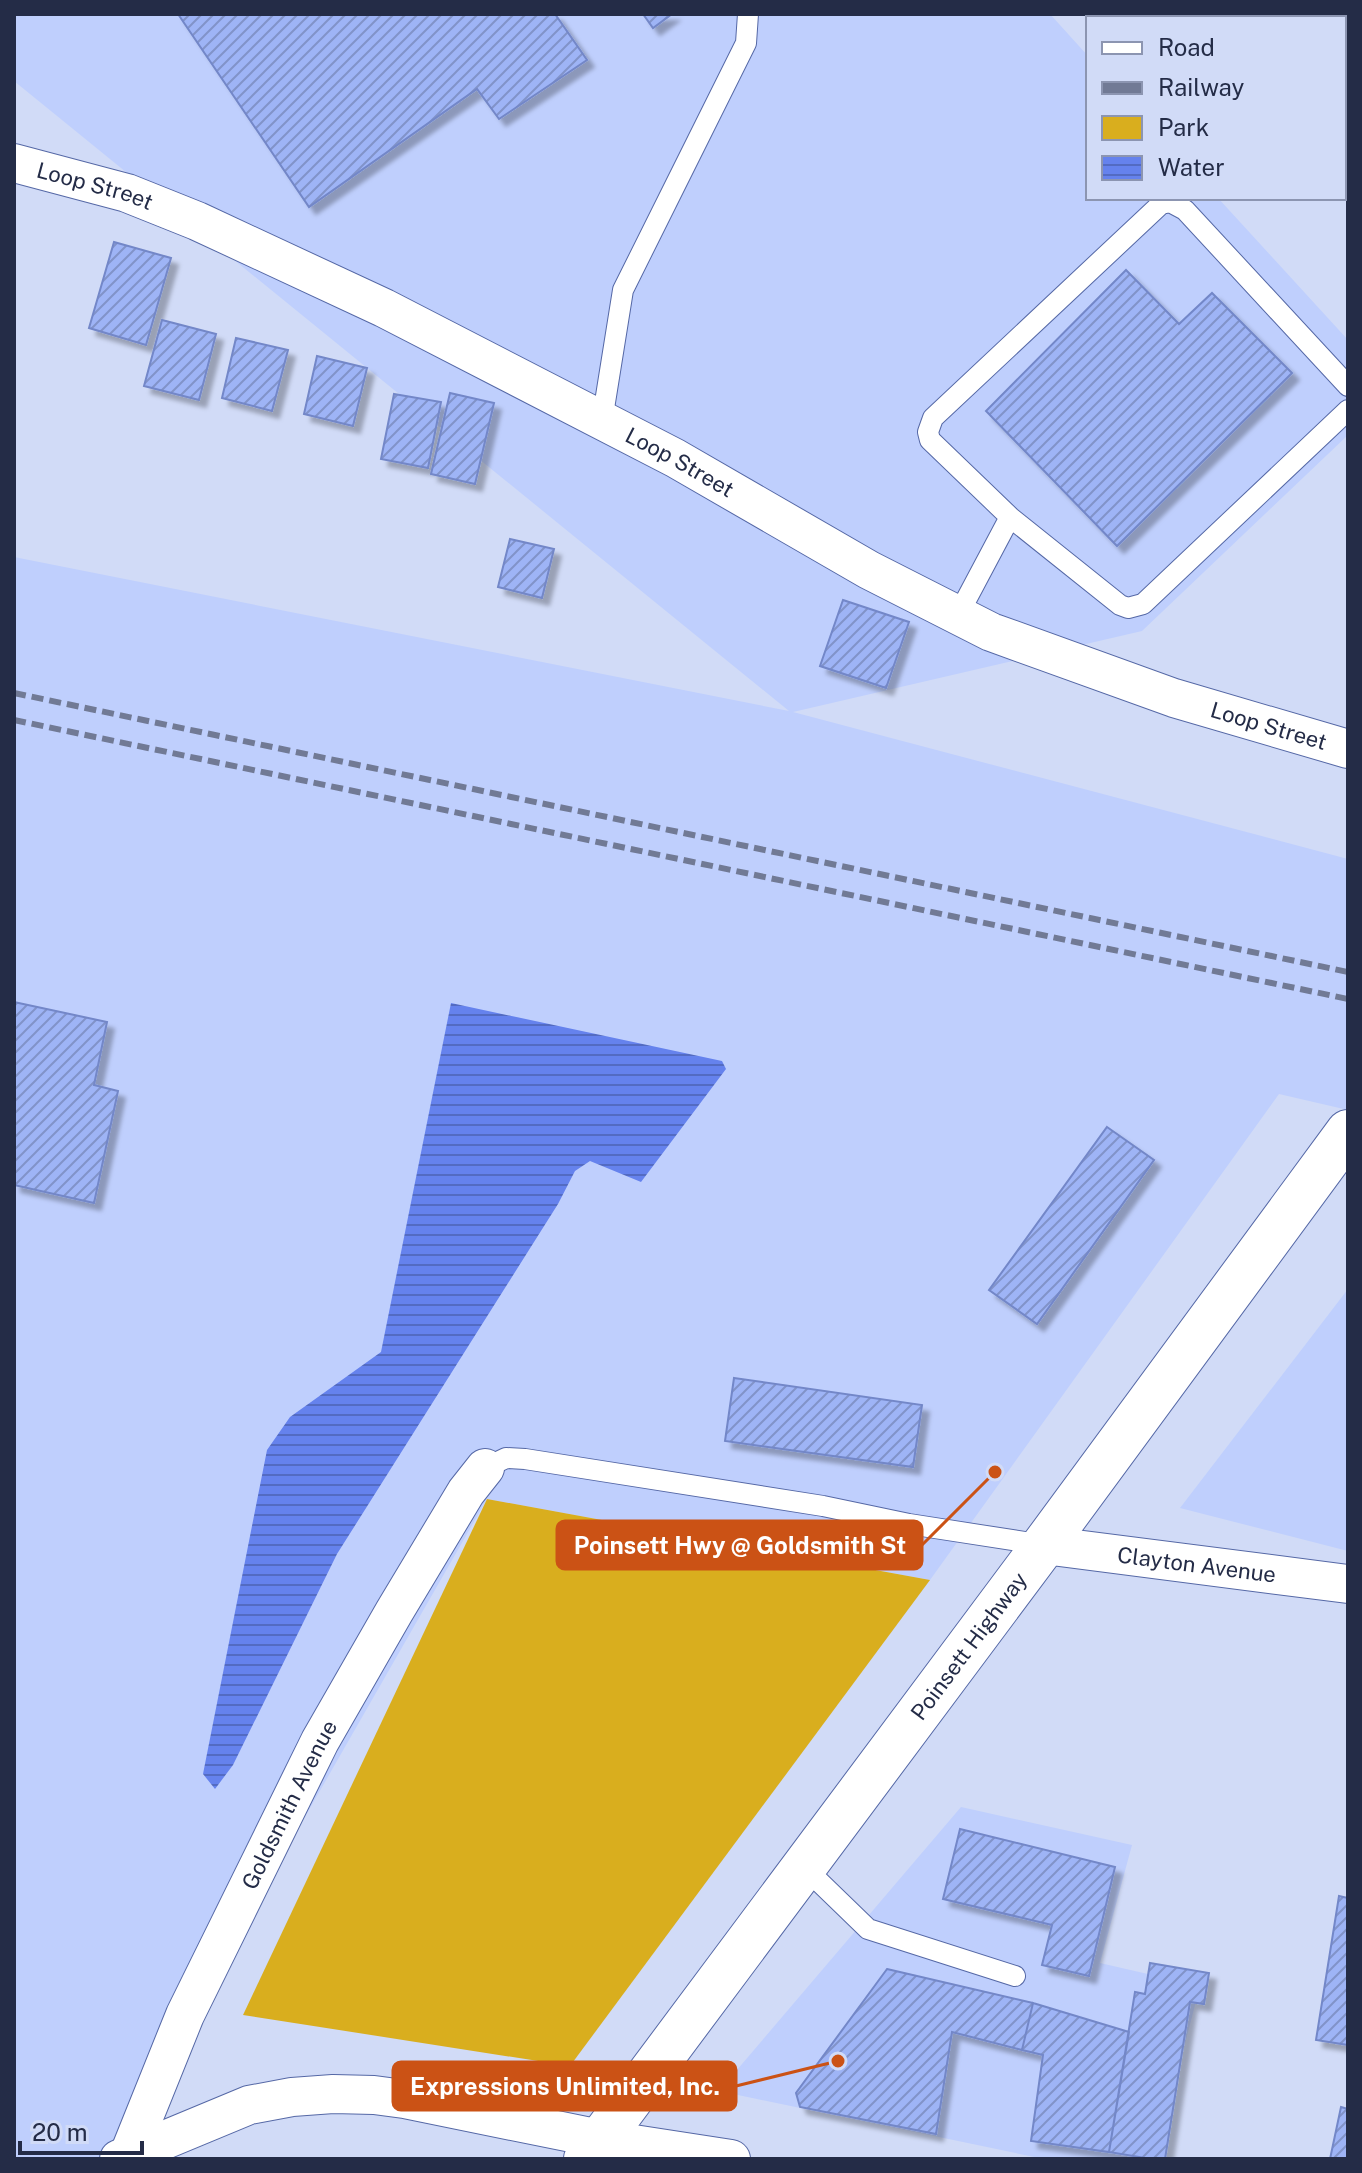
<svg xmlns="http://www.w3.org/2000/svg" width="1362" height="2173" viewBox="0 0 1362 2173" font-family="'Public Sans',sans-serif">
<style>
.built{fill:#bfcffd}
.green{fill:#d9ae1e}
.water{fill:url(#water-rules)}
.building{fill:url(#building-hatch);stroke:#7387c8;stroke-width:2;filter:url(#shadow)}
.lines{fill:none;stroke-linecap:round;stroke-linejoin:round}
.service-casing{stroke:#5568a6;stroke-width:22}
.minor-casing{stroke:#5568a6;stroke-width:40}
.trunk-casing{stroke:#5568a6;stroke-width:46}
.service{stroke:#fff;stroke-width:20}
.minor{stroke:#fff;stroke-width:38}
.trunk{stroke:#fff;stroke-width:44}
.rail{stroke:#717a95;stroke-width:6;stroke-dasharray:12 6;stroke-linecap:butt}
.labels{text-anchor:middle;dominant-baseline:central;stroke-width:7;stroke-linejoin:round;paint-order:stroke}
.street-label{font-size:22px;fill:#242c47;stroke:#d1dbf7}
.leader{fill:none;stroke:#cb5215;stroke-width:3}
.callout-dot{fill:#cb5215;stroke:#d1dbf7;stroke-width:3}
.callout{fill:#cb5215;stroke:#cb5215;stroke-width:3}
.callout-label{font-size:24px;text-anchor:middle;font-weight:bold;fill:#fff}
</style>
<defs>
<pattern id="water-rules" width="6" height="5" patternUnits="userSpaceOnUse" patternTransform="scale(2)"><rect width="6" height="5" fill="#6582ed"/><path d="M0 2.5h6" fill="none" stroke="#536bc2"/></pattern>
<pattern id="building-hatch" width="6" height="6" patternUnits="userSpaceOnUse" patternTransform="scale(2)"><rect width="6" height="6" fill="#9eb4f6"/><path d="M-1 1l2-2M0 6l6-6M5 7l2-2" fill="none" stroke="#8193c9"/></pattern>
<filter id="shadow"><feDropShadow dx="7" dy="7" stdDeviation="2" flood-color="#0004"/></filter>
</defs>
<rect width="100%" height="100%" fill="#d1dbf7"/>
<path class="built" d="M14 14H1050L1088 56V198H1218L1348 340V435L1142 631 793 712 1348 859V1110L1279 1094 930 1580 487 1499 109 2159H14V557L789 711 14 81Z
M1348 1289V1551L1180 1508Z
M961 1807 1132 1845 1100 1963 1200 1986 1155 2159H1044L719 2091Z"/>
<path class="green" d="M487 1499 930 1580 570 2066 243 2015Z"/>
<path class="water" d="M451 1003 722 1061 726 1069 641 1182 590 1161 575 1171 558 1204 337 1554 233 1765 215 1789 203 1774 267 1450 290 1417 381 1352Z"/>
<path class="building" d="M178 14H555L587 60 499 119 477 89 309 207Z
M643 14H672L653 28Z
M114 242 171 258 146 345 89 328Z
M1126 270 1179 324 1212 293 1292 373 1117 546 986 411Z
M162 320 216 334 199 400 144 386Z
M236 338 288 350 272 411 222 398Z
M317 356 367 368 353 426 304 414Z
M450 393 494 403 475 484 431 474Z
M394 394 441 402 428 468 381 459Z
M510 539 554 549 542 598 498 587Z
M843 600 909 622 886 688 820 666Z
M14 1002 107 1022 94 1085 118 1091 94 1203 14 1185Z
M1107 1127 1154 1160 1037 1324 989 1290Z
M734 1378 922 1405 913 1467 725 1441Z
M960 1829 1115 1867 1089 1976 1042 1965 1052 1925 943 1899Z
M1339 1896 1348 1898V2045L1316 2040Z
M1150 1963 1209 1973 1204 2004 1190 2002 1165 2159H1151L1109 2152 1135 1992 1145 1994Z
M887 1969 1033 2003 1022 2050 952 2032 936 2134 800 2107 796 2093Z
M1033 2003 1129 2032 1109 2152 1031 2141 1043 2055 1022 2050Z
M1341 2107 1348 2109V2159H1330Z"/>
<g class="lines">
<g class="service-casing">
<path id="service" d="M1348 386 1185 210 1170 202 1161 204 933 418 928 432 930 440 1010 517 1120 605 1128 608 1143 604 1348 410
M602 421 623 290 746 43 748 14
M958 615 1010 517
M485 1468 506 1458 525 1459 823 1506 909 1524 1044 1545
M804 1867 868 1929 1015 1976"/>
</g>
<g class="minor-casing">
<g id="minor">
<path id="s1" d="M14 163 127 193 197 221 384 308 675 458 869 570 991 632 1174 698 1348 749"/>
<path id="s2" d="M1044 1545 1348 1584"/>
<path d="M119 2159 249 2105 292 2097 333 2094 374 2095 404 2099 601 2139 731 2159"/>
<path id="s3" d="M127 2159 185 2015 320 1741 394 1612 466 1492 485 1468"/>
</g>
</g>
<g class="trunk-casing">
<g id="trunk">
<path id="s4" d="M586 2159 1044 1545 1348 1132"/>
</g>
</g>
<use href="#service" class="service"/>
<use href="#minor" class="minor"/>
<use href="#trunk" class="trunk"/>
<path class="rail" d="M14 693 1348 972
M14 720 1348 999"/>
</g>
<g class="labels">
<g class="street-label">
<text stroke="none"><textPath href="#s1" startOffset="84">Loop Street</textPath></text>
<text stroke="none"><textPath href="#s1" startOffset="732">Loop Street</textPath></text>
<text stroke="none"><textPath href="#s1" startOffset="1380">Loop Street</textPath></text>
<text stroke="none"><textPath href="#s2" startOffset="154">Clayton Avenue</textPath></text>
<text stroke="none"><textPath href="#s4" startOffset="640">Poinsett Highway</textPath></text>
<text stroke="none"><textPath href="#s3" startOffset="390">Goldsmith Avenue</textPath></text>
</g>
</g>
<path class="leader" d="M995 1472L922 1545M838 2061L736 2086"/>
<g class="callout-dot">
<circle cx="995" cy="1472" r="8"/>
<circle cx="838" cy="2061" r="8"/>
</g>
<g class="callout">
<rect x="557" y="1521" width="365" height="48" rx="8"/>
<rect x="393" y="2062" width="343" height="48" rx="8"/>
</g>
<g class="callout-label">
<text x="740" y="1554">Poinsett Hwy @ Goldsmith St</text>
<text x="565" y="2095">Expressions Unlimited, Inc.</text>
</g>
<rect width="1362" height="2173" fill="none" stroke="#242c47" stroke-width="32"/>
<rect x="1086" y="16" width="260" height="184" fill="#d1dbf7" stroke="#8c95b1" stroke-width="2"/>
<rect x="1102" y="42" width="40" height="12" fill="#ffffff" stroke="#8c95b1" stroke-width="2"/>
<text x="1158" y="56" font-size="24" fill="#242c47">Road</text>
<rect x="1102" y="82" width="40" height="12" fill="#717a95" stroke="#8c95b1" stroke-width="2"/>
<text x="1158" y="96" font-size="24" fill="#242c47">Railway</text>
<rect x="1102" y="116" width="40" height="24" fill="#d9ae1e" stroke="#8c95b1" stroke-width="2"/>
<text x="1158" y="136" font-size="24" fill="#242c47">Park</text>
<rect x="1102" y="156" width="40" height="24" fill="url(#water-rules)" stroke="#8c95b1" stroke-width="2"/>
<text x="1158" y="176" font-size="24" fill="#242c47">Water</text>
<path d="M20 2141v12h122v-12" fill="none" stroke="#242c47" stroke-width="4"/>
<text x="32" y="2141" font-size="24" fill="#242c47" stroke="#d1dbf7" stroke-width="6" paint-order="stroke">20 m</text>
</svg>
